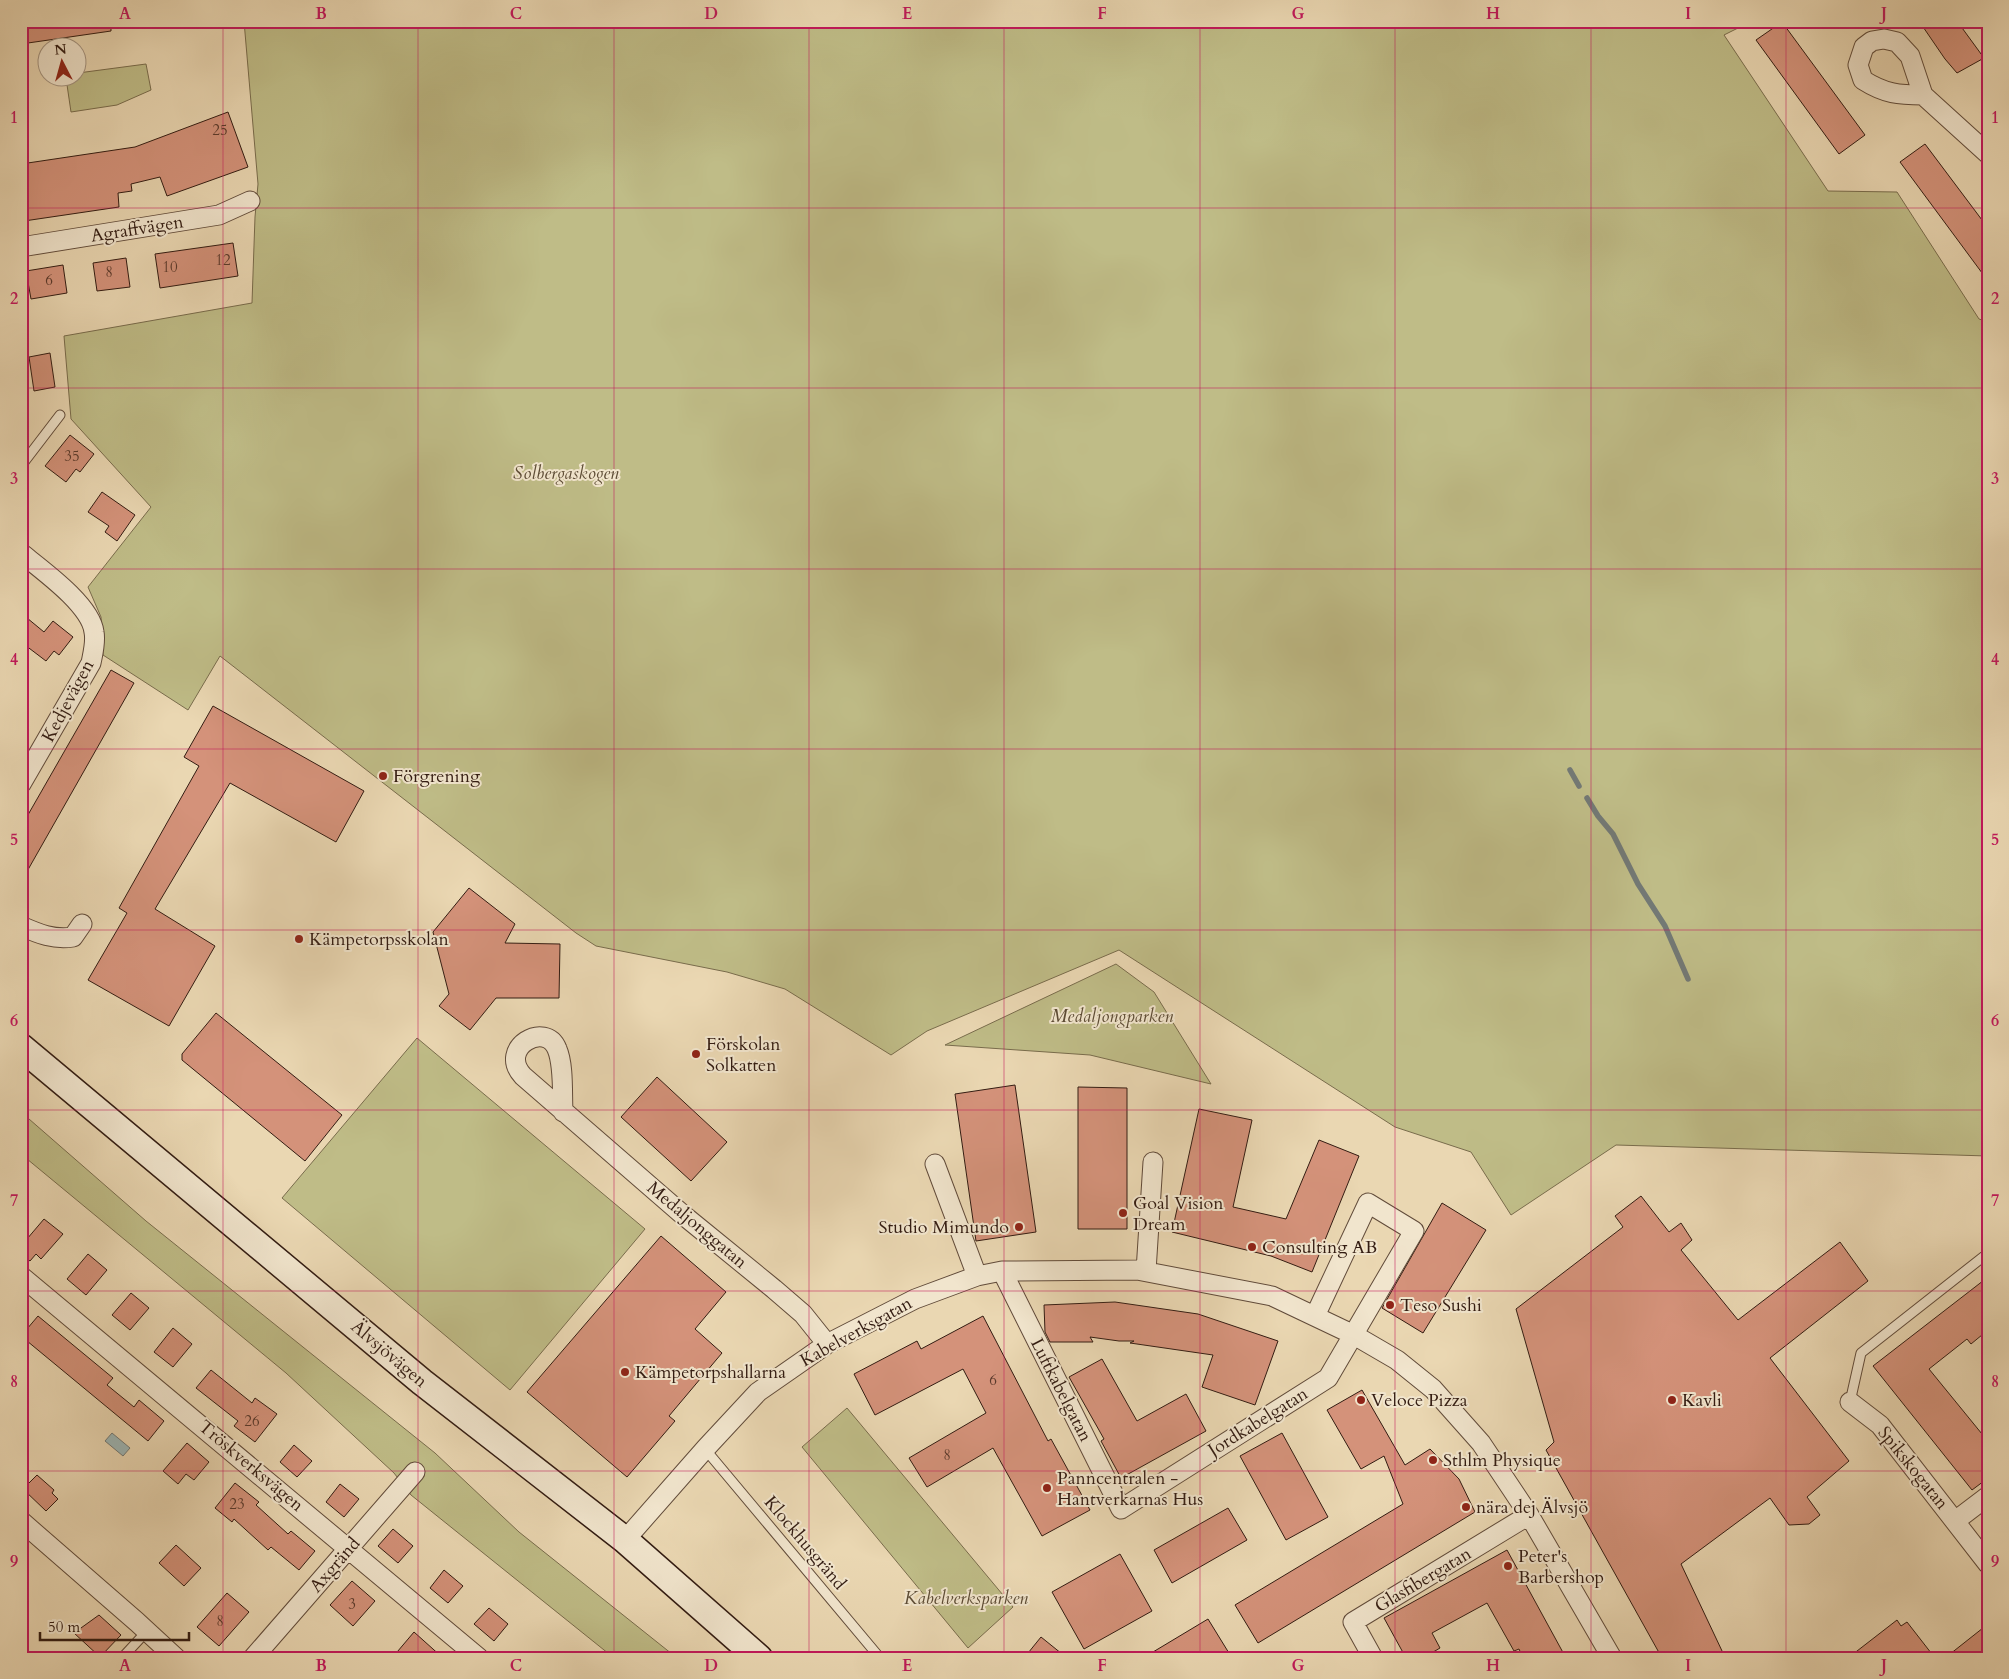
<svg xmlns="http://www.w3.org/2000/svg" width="2009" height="1679" viewBox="0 0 2009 1679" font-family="Cardo,serif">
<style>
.green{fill:#bfbc87;stroke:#796c4c}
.water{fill:#9db7b7;stroke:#737975}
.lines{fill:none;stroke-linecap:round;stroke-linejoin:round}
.stream{stroke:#737975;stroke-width:5.5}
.building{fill:#d4927a;stroke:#331c12}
.lane-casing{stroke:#614b3a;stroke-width:11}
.street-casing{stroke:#614b3a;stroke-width:21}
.secondary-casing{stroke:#331c12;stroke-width:29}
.lane{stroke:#f1e5cd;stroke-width:9}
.street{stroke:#f1e5cd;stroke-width:19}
.secondary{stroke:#f1e5cd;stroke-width:26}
.grid{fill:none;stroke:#c2185b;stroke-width:1;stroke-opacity:0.55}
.poi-dot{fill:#8f2418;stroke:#f1e5cd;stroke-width:2}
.labels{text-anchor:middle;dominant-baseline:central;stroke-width:4;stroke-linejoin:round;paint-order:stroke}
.number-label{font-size:15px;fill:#5b3a2c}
.street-label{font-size:18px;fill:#331c12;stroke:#f1e5cd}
.park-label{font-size:18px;font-style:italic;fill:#5d4c35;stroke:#f1e5cd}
.poi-label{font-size:18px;fill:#331c12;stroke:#f1e5cd;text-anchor:start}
.neatline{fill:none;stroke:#c2185b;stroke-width:2}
.grid-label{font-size:16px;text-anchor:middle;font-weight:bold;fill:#c2185b}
</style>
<rect width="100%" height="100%" fill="#ead7b2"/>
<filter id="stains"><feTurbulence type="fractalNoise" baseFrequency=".004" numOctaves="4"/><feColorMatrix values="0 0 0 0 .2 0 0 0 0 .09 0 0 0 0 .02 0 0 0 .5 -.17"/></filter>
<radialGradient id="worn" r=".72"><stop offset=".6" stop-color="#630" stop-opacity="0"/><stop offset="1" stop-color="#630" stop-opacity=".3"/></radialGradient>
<path class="green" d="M244 21H1752L1724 35 1828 191 1897 192 1979 319 1988 322V1156L1616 1145 1511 1215 1471 1152 1395 1127 1119 950 927 1031 891 1055 785 989 727 972 596 946 576 933 220 656 188 710 103 655 101 617 88 587 151 507 71 419 64 336 252 303 255 217 258 184Z
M146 64 151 90 117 105 71 112 66 78H78V73Z
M1116 964 1154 992 1211 1084 1090 1055 945 1045Z
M417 1038 645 1229 510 1390 282 1198Z
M21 1112 146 1221 435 1453 519 1532 677 1658H614L411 1495 394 1473 286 1373 21 1154Z
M847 1408 1013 1607 968 1648 802 1447Z"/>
<path class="water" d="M112 1433 130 1448 123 1456 105 1441Z"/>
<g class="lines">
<path class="stream" d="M1570 770 1579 786
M1587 798 1598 816 1613 834 1638 884 1665 926 1688 979"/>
</g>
<path class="building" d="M21 21H111V31L21 44Z
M1919 21H1957L1984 58 1957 73 1945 59Z
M1782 22 1865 135 1839 154 1756 40Z
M228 112 248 167 167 196 160 177 131 184 132 191 118 193 119 207 24 221 21 203V164L135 147Z
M1925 144 1988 228V281L1900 162Z
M233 243 238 276 160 288 155 254Z
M126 258 130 287 97 291 93 263Z
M63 265 67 293 31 299 26 271Z
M50 353 55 387 34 391 29 357Z
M70 435 94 454 80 472 76 469 66 482 45 466Z
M102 492 135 515 117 541 105 532 109 526 88 512Z
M21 613 44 632 53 621 73 637 59 655 54 651 46 661 21 642Z
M111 670 134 683 21 882V827Z
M213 706 364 791 336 842 230 783 155 909 215 946 169 1026 88 980 127 913 119 908 199 766 184 757Z
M469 888 515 924 505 943 560 944 559 998H496L470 1030 439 1006 449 994 433 932Z
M216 1013 342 1115 305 1161 182 1060V1054Z
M657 1077 727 1142 691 1181 621 1117Z
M1015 1085 1036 1232 976 1241 955 1094Z
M1078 1087 1127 1088V1229H1078Z
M1199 1109 1252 1120 1233 1207 1286 1219 1319 1140 1359 1156 1312 1272 1271 1256 1172 1232Z
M1641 1196 1669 1232 1681 1223 1692 1240 1681 1250 1738 1320 1840 1242 1868 1281 1770 1358 1849 1461 1807 1497 1820 1515 1809 1524 1789 1525 1770 1498 1681 1564 1723 1653 1715 1658H1662L1546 1450 1554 1442 1516 1309 1623 1227 1615 1216Z
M1442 1203 1486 1230 1423 1333 1382 1308Z
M44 1219 63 1234 41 1259 36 1254 30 1261 21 1254V1246Z
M661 1236 726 1292 695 1329 722 1353 669 1416 675 1421 627 1477 527 1392Z
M88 1254 107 1270 86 1295 67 1279Z
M1988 1277V1330L1971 1344 1967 1339 1929 1369 1982 1434 1988 1430V1478L1972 1490 1873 1366Z
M131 1293 149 1308 130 1330 112 1315Z
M1115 1302 1198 1314 1278 1341 1255 1405 1202 1387 1213 1355 1130 1343 1134 1341H1119L1090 1337 1093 1342H1050L1045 1332 1044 1305Z
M38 1316 113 1378 107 1385 134 1407 139 1400 164 1421 148 1441 21 1336Z
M983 1316 1048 1441 1051 1439 1090 1510 1042 1536 993 1448 927 1487 909 1458 986 1413 963 1369 875 1415 854 1374 917 1341 921 1349Z
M173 1328 192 1344 173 1367 154 1352Z
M1102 1359 1137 1421 1186 1394 1206 1431 1121 1478 1101 1441 1104 1439 1069 1377Z
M211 1370 252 1403 255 1398 277 1414 255 1442 234 1426 238 1421 196 1388Z
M1362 1390 1405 1465 1430 1449 1459 1479 1475 1512 1258 1643 1235 1605 1403 1504 1384 1456 1361 1469 1327 1410Z
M1282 1433 1328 1517 1286 1540 1240 1456Z
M187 1443 209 1462 194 1480 186 1474 178 1484 163 1471Z
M294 1445 312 1461 297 1477 280 1462Z
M37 1475 54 1490 52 1493 58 1499 46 1511 23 1489Z
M235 1483 259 1502 256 1505 288 1534 291 1531 315 1551 299 1570 271 1547 268 1550 234 1519 232 1522 215 1508Z
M340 1484 359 1499 344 1517 326 1502Z
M1228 1508 1247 1540 1172 1583 1154 1550Z
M393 1529 413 1546 398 1563 378 1546Z
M176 1545 201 1568 184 1586 159 1563Z
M1507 1550 1566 1658H1523L1519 1649 1514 1651 1487 1603 1432 1633 1440 1648 1423 1658H1406L1384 1618Z
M1120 1554 1152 1611 1084 1649 1052 1592Z
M444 1570 463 1586 448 1603 430 1588Z
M352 1581 375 1601 353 1626 330 1605Z
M227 1593 249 1612 219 1646 197 1627Z
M489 1608 508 1624 494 1641 474 1624Z
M99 1615 121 1635 100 1657 74 1633Z
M1208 1619 1232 1658H1143Z
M1897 1620 1901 1626 1907 1622 1935 1658H1848Z
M1988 1624V1658H1945Z
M414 1632 443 1658H392Z
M1041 1637 1067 1658H1024Z"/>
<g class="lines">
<g class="lane-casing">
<path id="lane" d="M21 466 60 415
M1850 1402 1861 1353 1983 1257 1988 1256
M705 1449 880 1658
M122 1658 147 1631"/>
</g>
<g class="street-casing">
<path id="street" d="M1923 95C1899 95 1885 94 1863 80L1858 65 1864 47 1872 41 1884 39 1897 42 1910 56 1923 95 1988 154
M21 247 219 215 250 201
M21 553C42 570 91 605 94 632 96 642 93 653 91 663L21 784
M21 926C39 934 54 940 73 937L82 924
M563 1112C562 1094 564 1065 557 1049 546 1020 497 1048 523 1076L682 1214 774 1289 803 1314 827 1344
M935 1164 977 1276
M1002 1271 1121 1509 1328 1378 1414 1231 1368 1203 1315 1316
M1146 1271 1153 1162
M21 1276 479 1658
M1850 1402 1880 1425 1988 1564
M21 1521 137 1622 176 1658
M1955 1521 1988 1496
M625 1540 705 1449 758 1392 827 1344 915 1299 977 1276 1002 1271 1137 1270 1272 1296 1354 1335 1397 1360 1433 1389 1481 1443 1529 1515 1612 1658
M253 1658 415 1472
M1373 1658 1353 1622 1529 1515"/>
</g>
<g class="secondary-casing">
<path id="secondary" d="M21 1047 422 1382 625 1540 759 1658"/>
</g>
<use href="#lane" class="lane"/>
<use href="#street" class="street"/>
<use href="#secondary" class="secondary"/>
</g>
<path class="grid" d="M223 21V1658M418 21V1658M614 21V1658M809 21V1658M1004 21V1658M1200 21V1658M1395 21V1658M1591 21V1658M1786 21V1658M21 208H1988M21 388H1988M21 569H1988M21 749H1988M21 930H1988M21 1110H1988M21 1291H1988M21 1471H1988"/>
<g class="poi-dot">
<circle cx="383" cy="776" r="5"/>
<circle cx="299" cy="939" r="5"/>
<circle cx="696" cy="1054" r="5"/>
<circle cx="1123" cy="1213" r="5"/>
<circle cx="1019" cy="1227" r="5"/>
<circle cx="1252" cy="1247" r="5"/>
<circle cx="1390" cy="1305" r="5"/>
<circle cx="625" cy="1372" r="5"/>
<circle cx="1361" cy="1400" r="5"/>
<circle cx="1672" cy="1400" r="5"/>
<circle cx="1433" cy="1460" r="5"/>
<circle cx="1047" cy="1488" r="5"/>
<circle cx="1466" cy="1507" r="5"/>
<circle cx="1508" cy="1566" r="5"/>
</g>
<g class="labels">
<g class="number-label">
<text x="220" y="130">25</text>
<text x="223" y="260">12</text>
<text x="170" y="267">10</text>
<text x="109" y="272">8</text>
<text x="49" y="280">6</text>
<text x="72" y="456">35</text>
<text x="993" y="1380">6</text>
<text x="252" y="1421">26</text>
<text x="947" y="1455">8</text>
<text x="237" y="1504">23</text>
<text x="352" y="1604">3</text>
<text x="220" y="1621">8</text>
</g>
<g class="street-label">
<text transform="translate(137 229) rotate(-9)">Agraffvägen</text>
<text transform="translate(68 701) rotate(-62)">Kedjevägen</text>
<text transform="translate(697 1225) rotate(40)">Medaljonggatan</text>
<text transform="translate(856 1332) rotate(-29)">Kabelverksgatan</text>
<text transform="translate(389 1354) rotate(40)">Älvsjövägen</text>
<text transform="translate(1061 1390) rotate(63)">Luftkabelgatan</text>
<text transform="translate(1258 1422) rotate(-32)">Jordkabelgatan</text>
<text transform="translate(251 1466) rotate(40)">Tröskverksvägen</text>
<text transform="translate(1913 1468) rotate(51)">Spikskogatan</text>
<text transform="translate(805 1543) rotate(50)">Klockhusgränd</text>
<text transform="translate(335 1565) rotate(-49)">Axgränd</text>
<text transform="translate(1423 1580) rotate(-31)">Glasfibergatan</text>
</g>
<g class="park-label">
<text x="566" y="473">Solbergaskogen</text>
<text x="1112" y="1016">Medaljongparken</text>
<text x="966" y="1598">Kabelverksparken</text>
</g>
<g class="poi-label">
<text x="393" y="776">Förgrening</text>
<text x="309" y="939">Kämpetorpsskolan</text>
<text x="706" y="1044">Förskolan<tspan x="706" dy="21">Solkatten</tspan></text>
<text x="1133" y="1203">Goal Vision<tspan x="1133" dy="21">Dream</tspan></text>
<text x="1009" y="1227" text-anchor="end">Studio Mimundo</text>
<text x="1262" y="1247">Consulting AB</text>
<text x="1400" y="1305">Teso Sushi</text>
<text x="635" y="1372">Kämpetorpshallarna</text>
<text x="1371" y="1400">Veloce Pizza</text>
<text x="1682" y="1400">Kavli</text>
<text x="1443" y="1460">Sthlm Physique</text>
<text x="1057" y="1478">Panncentralen -<tspan x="1057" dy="21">Hantverkarnas Hus</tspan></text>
<text x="1476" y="1507">nära dej Älvsjö</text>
<text x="1518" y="1556">Peter's<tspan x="1518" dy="21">Barbershop</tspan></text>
</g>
</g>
<rect width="2009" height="1679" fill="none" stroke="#ead7b2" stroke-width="55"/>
<g transform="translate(62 62) rotate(354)"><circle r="24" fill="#f1e5cd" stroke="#a59582"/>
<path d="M0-4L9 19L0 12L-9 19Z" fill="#8f2418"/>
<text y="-8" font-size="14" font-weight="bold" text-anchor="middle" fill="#331c12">N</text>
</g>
<path d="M40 1632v8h149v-8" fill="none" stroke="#331c12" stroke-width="2.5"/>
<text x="48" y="1632" font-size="15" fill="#331c12" stroke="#f1e5cd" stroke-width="4" paint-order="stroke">50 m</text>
<rect x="28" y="28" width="1954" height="1624" class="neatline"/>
<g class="grid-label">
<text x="125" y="19">A</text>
<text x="321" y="19">B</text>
<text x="516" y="19">C</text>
<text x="711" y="19">D</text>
<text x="907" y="19">E</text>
<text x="1102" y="19">F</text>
<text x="1298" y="19">G</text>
<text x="1493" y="19">H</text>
<text x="1688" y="19">I</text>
<text x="1884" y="19">J</text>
<text x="14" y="123">1</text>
<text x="1995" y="123">1</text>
<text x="14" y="304">2</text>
<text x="1995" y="304">2</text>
<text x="14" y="484">3</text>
<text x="1995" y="484">3</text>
<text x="14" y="665">4</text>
<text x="1995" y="665">4</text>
<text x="14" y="845">5</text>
<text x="1995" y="845">5</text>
<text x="14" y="1026">6</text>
<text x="1995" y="1026">6</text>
<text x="14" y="1206">7</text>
<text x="1995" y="1206">7</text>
<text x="14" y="1387">8</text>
<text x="1995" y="1387">8</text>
<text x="14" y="1567">9</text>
<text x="1995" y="1567">9</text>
<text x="125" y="1671">A</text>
<text x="321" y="1671">B</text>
<text x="516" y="1671">C</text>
<text x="711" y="1671">D</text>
<text x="907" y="1671">E</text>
<text x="1102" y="1671">F</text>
<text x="1298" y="1671">G</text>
<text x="1493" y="1671">H</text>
<text x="1688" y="1671">I</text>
<text x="1884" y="1671">J</text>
</g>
<rect width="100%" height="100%" filter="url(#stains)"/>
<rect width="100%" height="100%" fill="url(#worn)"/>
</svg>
